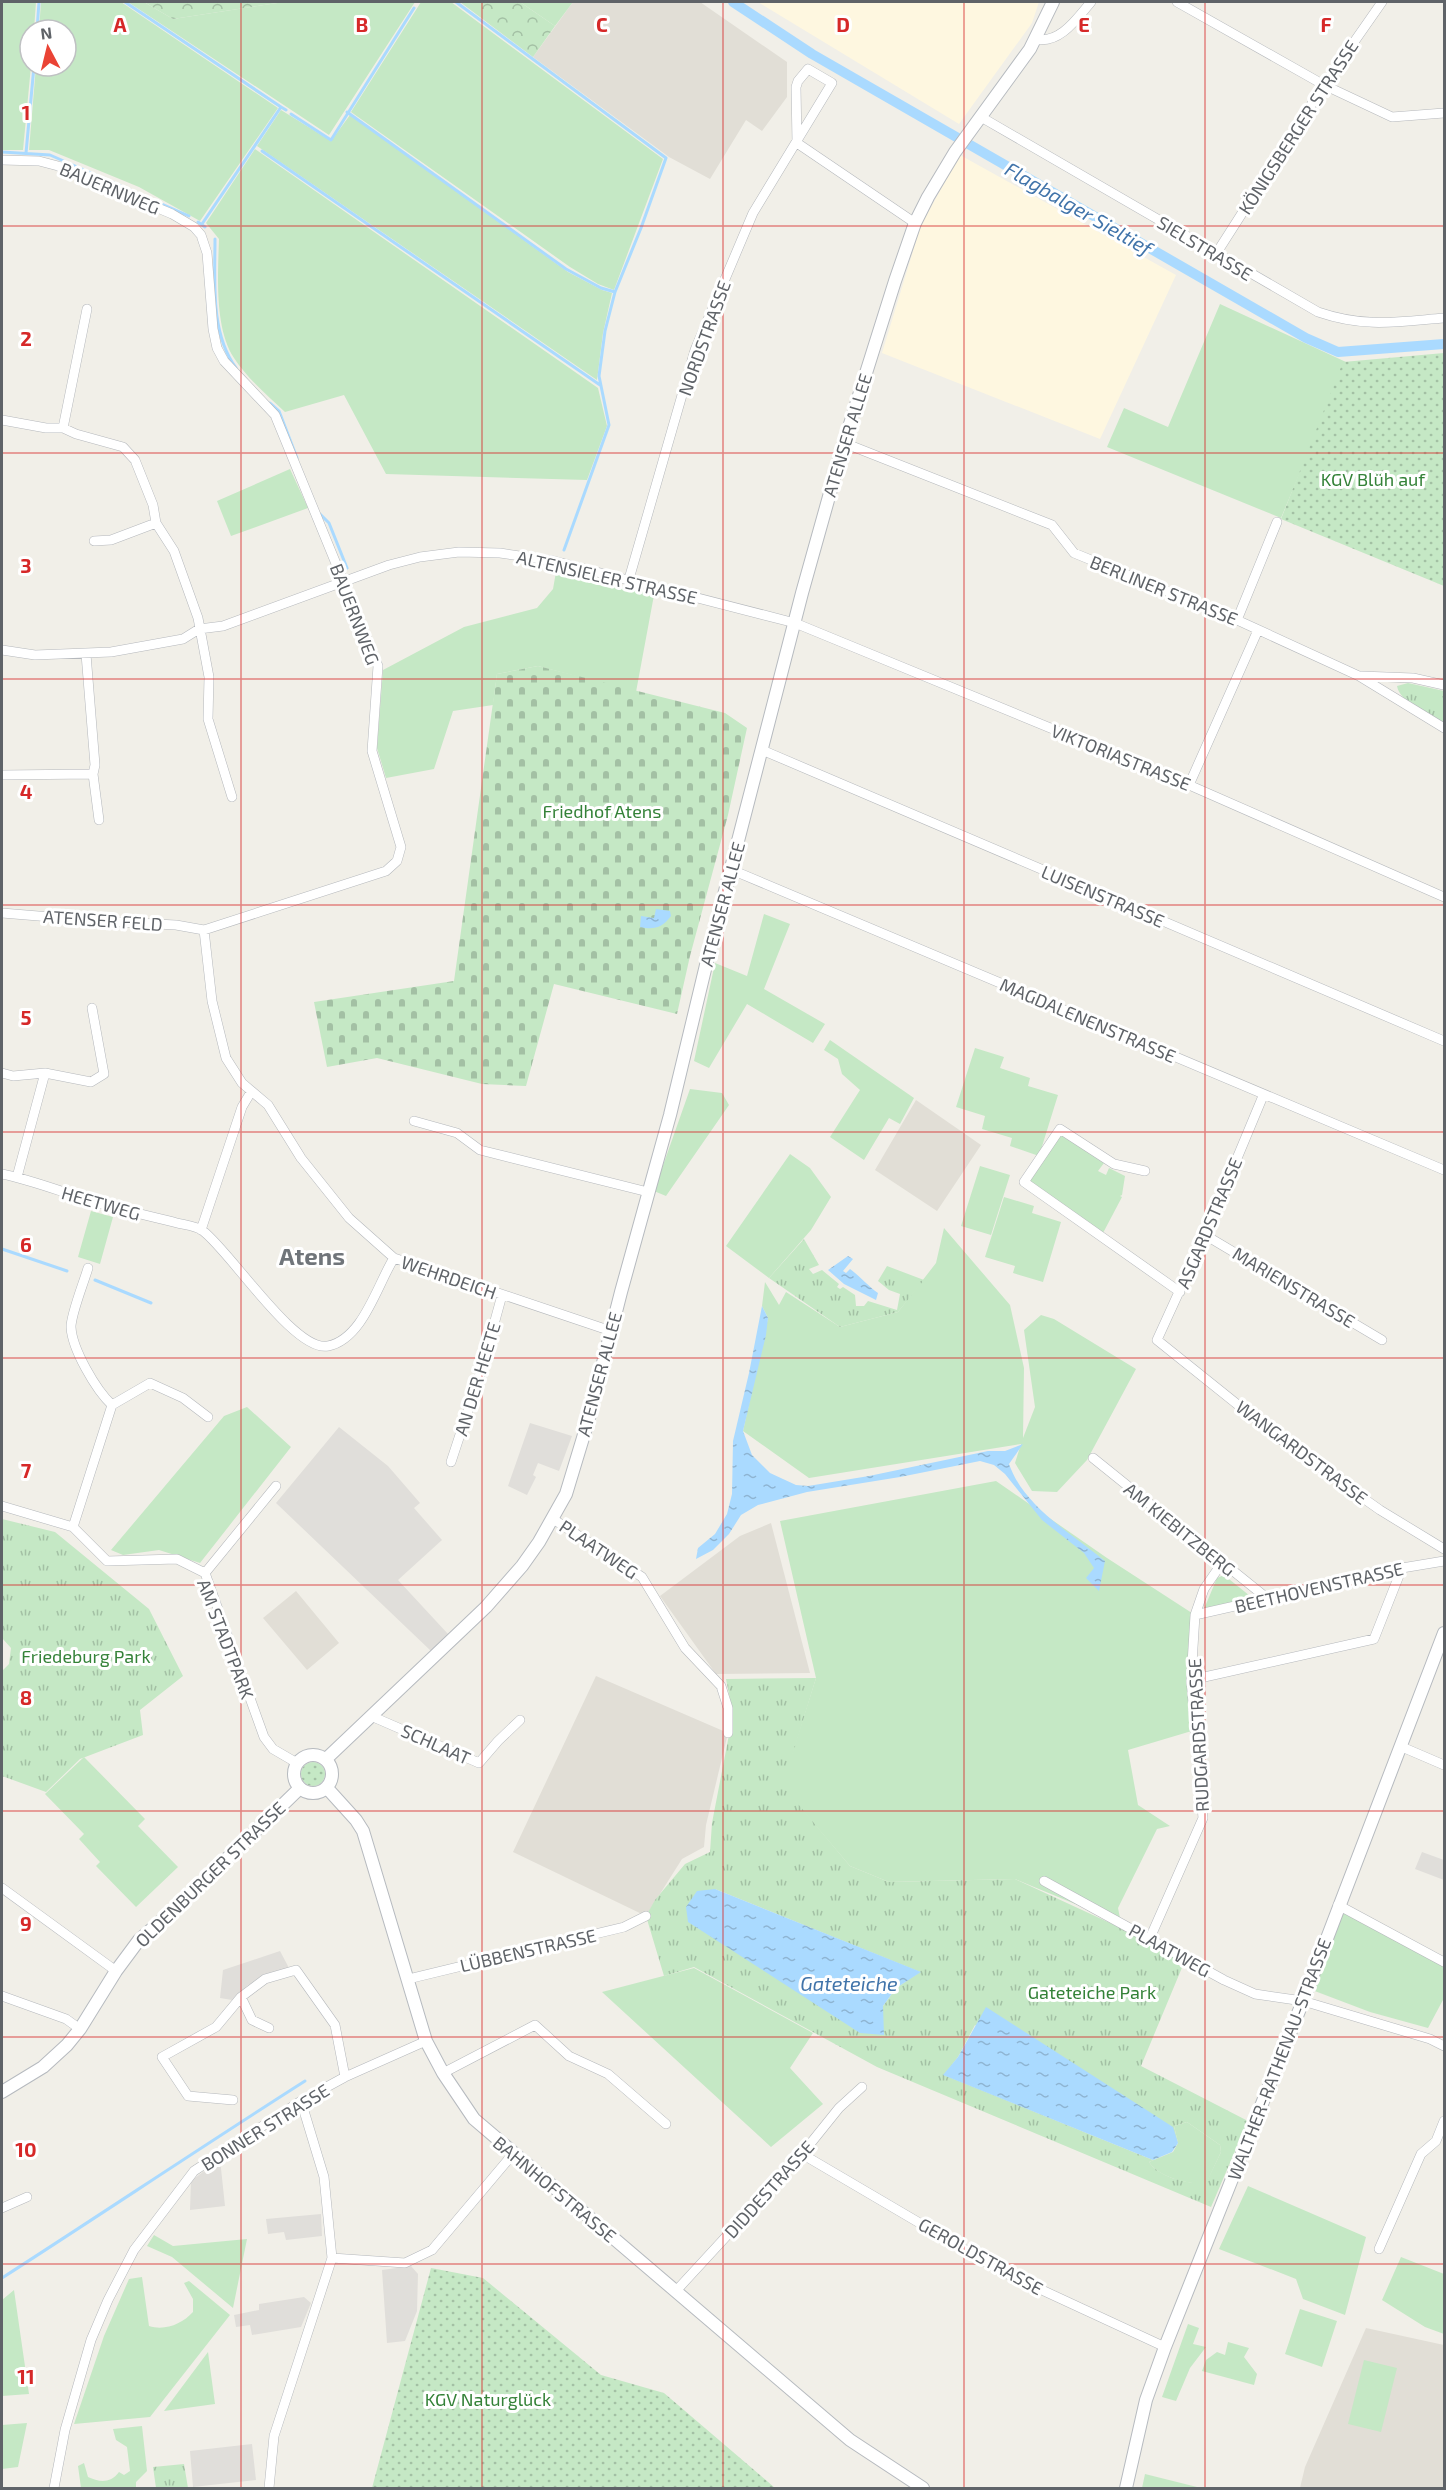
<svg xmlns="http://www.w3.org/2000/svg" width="1446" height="2490" viewBox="0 0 1446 2490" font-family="'Exo 2',sans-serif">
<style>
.commercial{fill:#fef7e0}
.industrial{fill:#e0deda}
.education{fill:#e1ded6}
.grass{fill:#c5e8c5}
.forest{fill:url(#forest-crowns)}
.cemetery{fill:url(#cemetery-stones)}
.park{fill:url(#park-tufts);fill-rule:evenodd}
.garden{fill:url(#garden-dots)}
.water{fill:url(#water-ripples)}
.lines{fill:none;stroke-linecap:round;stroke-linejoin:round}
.stream{stroke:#aadaff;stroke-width:3}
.canal{stroke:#aadaff;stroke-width:10}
.street-casing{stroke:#b5b8bc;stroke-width:10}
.secondary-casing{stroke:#b6babf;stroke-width:14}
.street{stroke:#fff;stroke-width:9}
.secondary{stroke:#fff;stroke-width:12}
.grid{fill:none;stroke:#d62828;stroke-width:1.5;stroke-opacity:0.55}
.labels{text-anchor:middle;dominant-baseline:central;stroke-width:6;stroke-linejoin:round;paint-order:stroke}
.street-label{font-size:18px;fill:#5f6368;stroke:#fff}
.park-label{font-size:18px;fill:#348238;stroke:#fff}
.water-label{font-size:20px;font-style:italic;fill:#4174aa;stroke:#fff}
.district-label{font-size:24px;font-weight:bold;fill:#70757a;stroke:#fff}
.grid-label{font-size:20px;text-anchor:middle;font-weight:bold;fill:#d62828;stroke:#fff;stroke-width:6;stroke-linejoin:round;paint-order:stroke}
</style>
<defs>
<pattern id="forest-crowns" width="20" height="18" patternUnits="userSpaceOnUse" patternTransform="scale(1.5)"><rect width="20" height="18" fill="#c5e8c5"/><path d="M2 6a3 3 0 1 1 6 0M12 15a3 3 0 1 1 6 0" fill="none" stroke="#a3c0a4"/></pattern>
<pattern id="cemetery-stones" width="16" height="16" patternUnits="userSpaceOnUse" patternTransform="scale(1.5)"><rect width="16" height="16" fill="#c5e8c5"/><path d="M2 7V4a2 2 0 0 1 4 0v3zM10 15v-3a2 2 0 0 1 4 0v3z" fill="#a3c0a4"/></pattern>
<pattern id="park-tufts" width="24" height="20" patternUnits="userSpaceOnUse" patternTransform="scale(1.5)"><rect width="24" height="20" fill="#c5e8c5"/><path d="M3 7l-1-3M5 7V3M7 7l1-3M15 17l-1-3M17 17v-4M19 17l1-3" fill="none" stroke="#a3c0a4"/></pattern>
<pattern id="garden-dots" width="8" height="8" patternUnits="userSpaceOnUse" patternTransform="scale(1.5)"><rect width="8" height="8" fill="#c5e8c5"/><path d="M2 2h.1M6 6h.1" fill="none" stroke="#a3c0a4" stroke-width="1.8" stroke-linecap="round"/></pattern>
<pattern id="water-ripples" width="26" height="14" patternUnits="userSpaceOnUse" patternTransform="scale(1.5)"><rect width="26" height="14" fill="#aadaff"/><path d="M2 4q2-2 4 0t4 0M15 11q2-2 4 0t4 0" fill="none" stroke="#8eb4d2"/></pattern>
</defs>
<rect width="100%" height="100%" fill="#f1efe8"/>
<path class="commercial" d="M758 2H1039L1032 23 959 124Z
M960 155 1176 275 1100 439 882 353 921 225Z"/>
<path class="industrial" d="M530 1423 572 1436 559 1471 538 1463 533 1475 536 1477 527 1495 508 1486Z
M339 1427 388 1466 420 1503 414 1508 442 1540 398 1580 448 1634 431 1651 276 1503Z
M1422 1852 1444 1860V1880L1415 1869Z
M280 1951 289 1968 248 1985 232 2000 220 1998 223 1970Z
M220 2159 225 2206 190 2210 191 2181Z
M321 2214 322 2236 286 2240 284 2232 268 2234 266 2219Z
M411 2266 418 2274 417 2311 405 2341 387 2343 382 2270Z
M304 2297 311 2303 301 2327 252 2335 250 2325 236 2327 234 2315 259 2310V2304Z
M252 2444 256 2480 193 2487 190 2451Z"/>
<path class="education" d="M573 2H700L787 62V97L762 131 746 120 710 179 669 157 533 57Z
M916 1100 981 1145 937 1211 875 1170Z
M771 1523 810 1673 716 1674 660 1596 740 1536Z
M296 1591 339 1643 307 1670 263 1618Z
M596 1676 728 1733 706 1825 704 1847 682 1859 646 1916 513 1852Z
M1366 2328 1444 2345V2488H1300L1305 2467Z"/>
<path class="grass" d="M2 2H36L34 30H30L31 66 23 150H2Z
M41 2H121L278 108 200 221 139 187 49 150H29L36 66H66V30H39Z
M128 2H144L173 19 284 2H415L329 135Z
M421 2H451L663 159 614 290 598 284 570 267 351 112Z
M520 2H573L555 26Z
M281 110 331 141 350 115 568 272 602 290 612 293 603 333 597 380 257 146Z
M255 149 598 388 607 426 587 480 386 474 344 395 285 412C267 395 247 378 234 358 214 328 218 273 219 239L206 223Z
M1220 304 1346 362 1281 518 1107 447 1124 408 1168 427Z
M290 469 308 508 231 536 217 501Z
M556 572 654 595 636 692 538 666 497 674 493 705 453 711 434 769 386 778 377 748 383 670 464 627 537 608 553 589Z
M764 914 790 924 764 989 825 1024 813 1043 747 1004 709 1068 694 1061 715 963 747 976Z
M830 1040 914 1098 900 1124 889 1118 864 1160 830 1137 860 1090 842 1074 838 1059 824 1050Z
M975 1048 1004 1057 1000 1068 1030 1078 1028 1086 1058 1095 1039 1156 1010 1146 1012 1138 982 1129 985 1116 956 1107Z
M690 1089 722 1093 729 1105 666 1196 654 1191Z
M1060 1133 1104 1163 1098 1171 1106 1175 1109 1168 1125 1176 1122 1195 1120 1196 1122 1197 1103 1233 1027 1181Z
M790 1154 810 1168 831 1197 811 1230 769 1278 726 1246Z
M980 1166 1010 1175 991 1235 961 1226Z
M1004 1197 1034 1206 1032 1213 1061 1222 1043 1282 1013 1273 1015 1266 985 1257Z
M91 1211 113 1217 100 1264 78 1257Z
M944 1228 1010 1305 1024 1368 1023 1438 1035 1407 1024 1330 1041 1315 1054 1319 1136 1369 1087 1460 1057 1492 1032 1491 1015 1463 1021 1444 809 1478 743 1431 768 1318 762 1306 765 1282 779 1305 786 1292 840 1327 898 1312 936 1263Z
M247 1407 291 1447 200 1563 159 1550 123 1555 111 1550 224 1416Z
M996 1481 1107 1558 1195 1615V1730L1128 1750 1138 1805 1170 1826 1157 1829 1118 1908 1121 1923 1015 1879 889 1882 850 1866 782 1786 816 1678 780 1521Z
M1224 1575 1250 1596 1248 1600 1204 1609 1217 1578Z
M84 1757 145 1819 138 1826 178 1867 136 1907 96 1866 100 1862 79 1839 84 1834 45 1794Z
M1341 1908 1444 1963V1998L1428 2028 1370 2012 1312 1990Z
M694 1968 813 2033 790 2068 823 2104 771 2147 602 1992Z
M1187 2122 1220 2145 1221 2152 1206 2184C1187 2184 1160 2178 1149 2162L1173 2152 1178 2143 1174 2126Z
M1248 2186 1366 2237 1345 2315 1303 2299 1296 2279 1219 2249Z
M154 2235 173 2246 247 2239 233 2308 172 2257 147 2246Z
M1401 2257 1444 2274V2334L1425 2327 1382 2300Z
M142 2277 149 2326C165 2331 182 2324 193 2312V2299L184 2283 189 2281 230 2315 150 2417 74 2424 104 2336 129 2279Z
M14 2290 29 2394 2 2396V2300Z
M1300 2309 1337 2321 1322 2367 1285 2354Z
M1188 2324 1199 2328 1193 2344 1206 2347 1190 2368 1176 2401 1162 2397Z
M1228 2342 1249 2348 1244 2357 1257 2374 1254 2385 1202 2371 1206 2360 1217 2352 1225 2355Z
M208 2352 215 2404 164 2411Z
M1364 2360 1397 2368 1381 2432 1348 2424Z
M27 2423 18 2467 2 2469V2425Z
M142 2426 147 2471 136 2482V2488H81L78 2466 84 2463 88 2477C99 2482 110 2484 119 2472L124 2475 130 2471 127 2447 116 2440 113 2429Z
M1145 2474 1201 2488H1142Z"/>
<path class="forest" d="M144 2H284L173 19Z
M460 2H520L555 26 533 57Z"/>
<path class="cemetery" d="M538 666 725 713 747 728 728 815 690 956 677 1014 554 984 526 1086 482 1084 377 1058 327 1067 314 1002 454 981 497 674Z"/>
<path class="park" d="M1408 683 1444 691V723C1430 715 1400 703 1397 686Z
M804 1239 819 1265 809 1269 813 1274 822 1270 839 1284 837 1287 840 1289 843 1287 855 1295 856 1306H864L868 1301 897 1310 900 1294 889 1290 878 1281 887 1266 924 1280 898 1312 840 1327 769 1278Z
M2 1519 55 1532 149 1609 183 1676 140 1710 143 1735 80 1759 46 1792 2 1776V1671L9 1664 11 1648 2 1638Z
M816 1678 783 1786 850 1866 889 1882 1015 1879 1186 1958 1141 2066 1248 2121 1211 2207 877 2067 694 1967 664 1976 646 1916 655 1900 685 1864 710 1852 712 1823 733 1714 726 1679ZM715 1889 920 1972 896 1988 883 2006ZM975 2025 1178 2143 1173 2152 1153 2160 944 2075 958 2057ZM1187 2122 1220 2145 1221 2152 1206 2183C1188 2184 1160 2178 1149 2162L1173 2152 1178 2143 1174 2126Z
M184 2464 188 2488H156L153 2467Z"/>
<path class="garden" d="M1444 353V586L1281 519 1343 362Z
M301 1774a12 12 0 1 1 24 0a12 12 0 1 1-24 0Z
M431 2268 483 2278 601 2375 664 2393 775 2488H372Z"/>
<path class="water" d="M656 909 670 911 671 916C662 928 654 930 640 927L641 916 654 918Z
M848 1256 853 1259 843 1271 846 1273 850 1269C861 1277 868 1286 878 1293L876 1300 844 1284 828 1270Z
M762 1306 768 1318 766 1335 743 1431 752 1455 770 1473 796 1485 808 1486 869 1476 988 1451H1005L1023 1444 1009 1464C1024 1507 1071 1533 1105 1561L1099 1591 1086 1578 1094 1568 1084 1553 1042 1520 1005 1474 994 1465 980 1461 900 1477 807 1492 758 1505 741 1515 729 1534 713 1550 696 1559 698 1548 715 1534 727 1514 732 1494 733 1441 749 1373Z
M715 1889 921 1972 896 1988 883 2006 884 2035 860 2033 688 1922 686 1907 697 1891Z
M986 2007 1173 2127 1178 2143 1172 2152 1153 2160 943 2075 958 2057Z"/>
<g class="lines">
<path class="stream" d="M125 2 281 107 202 224
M456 2 666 158 641 228 615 292 605 331 599 376 609 425 564 550
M37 30 39 2
M281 107 286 110
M347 112 566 269 601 288 615 292
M291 114 331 140 414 8
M262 151 600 385
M2 152 50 155 189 216
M26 153 34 66
M198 222 205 227
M215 239C215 281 210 333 236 368
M270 403 279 411 297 458
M320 514 329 523 347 568
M2 1249 67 1271
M95 1280 151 1303
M2 2278C103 2213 203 2146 305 2081"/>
<path class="canal" d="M733 2 812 54 1306 338 1338 352 1444 344"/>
<g class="street-casing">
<path id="street" d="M1177 2 1324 85 1392 117 1444 113
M1035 39C1060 45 1078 17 1091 2
M981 117 1318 312C1365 328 1396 322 1444 318
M797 143 915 223
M2 160 39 161 58 166 172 214 194 227 201 235 207 253 213 329 217 348 224 361 275 415 378 666 372 751 401 847 397 861 386 871 204 930 176 925 99 921 2 913
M1216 254 1324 85 1382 2
M2 420 46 428H63L76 434 123 447 135 460 153 505 156 523 174 551 198 618 209 677 208 719 232 797
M63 428 87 309
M844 443 1052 525 1074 553 1237 620 1359 676 1444 728
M94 541 111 540 156 523
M629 579 695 350 753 213 832 83 808 69 798 81 796 87 797 143
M1237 620 1277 522
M2 650 35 655 111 652 183 639 199 629 223 626 389 565 420 557 459 552 500 553 554 561 795 623 1189 785 1444 897
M1361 676 1413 678 1444 685
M762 750 1444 1041
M93 774 99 820
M2 775 93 774 95 765 86 654
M1189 785 1258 630
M732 870 1444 1170
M204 930 212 1001 226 1058 242 1083 268 1105 301 1158 349 1218 394 1258 611 1331
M2 1073 13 1076 45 1073 91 1082 104 1074 92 1008
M1263 1096 1205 1235 1157 1340 1288 1445 1380 1510 1444 1549
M414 1121 457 1133 480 1150 648 1192
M1145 1171 1114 1164 1060 1129 1024 1182 1180 1292
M2 1174C37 1181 71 1196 106 1205 130 1212 154 1217 177 1223 185 1225 197 1226 203 1231 230 1251 295 1353 328 1346 363 1339 377 1285 394 1258
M17 1177 45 1073
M201 1230 242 1107 251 1092
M1205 1235 1382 1340
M88 1268C84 1282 71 1314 71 1327 72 1349 96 1390 112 1405
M1093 1458 1268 1599
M451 1462 482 1368 502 1295
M2 1506 73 1527 107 1561 177 1559 205 1573 264 1737 273 1749 297 1763
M553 1519 642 1577 685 1648 721 1686 728 1708V1733
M73 1527 112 1405 150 1383 183 1398 208 1417
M205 1573 276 1486
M1195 1615 1402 1568 1444 1561
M1191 1680 1374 1639 1402 1568
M371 1716 479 1763 498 1741 520 1720
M1402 1747 1444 1765
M1044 1881 1224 1980 1255 1994 1303 2001 1430 2039 1444 2046
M2 1888 116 1971
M1338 1905 1444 1962
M1150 1938 1203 1818 1191 1680 1195 1615 1204 1589 1222 1563
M408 1979 624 1927 646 1916
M2 1996 66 2019 80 2029
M241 1997 252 2020 269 2028
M443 2073 535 2025 569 2056 608 2074 666 2124
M233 2100 188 2096 162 2057 216 2027 241 1997 265 1979 296 1970 335 2025 345 2077
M802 2154 1003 2272 1165 2347
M2 2208 27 2197
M1379 2249 1421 2154 1436 2141 1444 2121
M332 2258 405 2263 432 2250 513 2154
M675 2292 802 2154 839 2108 862 2087
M54 2488 65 2430 91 2340 108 2300 134 2250 194 2171 301 2101 345 2077 426 2041
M269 2488 274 2436 332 2258 324 2177 301 2101"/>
</g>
<g class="secondary-casing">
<path id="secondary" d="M294 1774a19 19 0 1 1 38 0a19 19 0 1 1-38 0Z
M326 1759 486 1607 522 1566 539 1542 566 1494 589 1418 621 1292 670 1115 707 961 802 593 844 443 895 281 915 223 928 197 955 152 1030 49 1053 2
M327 1788 356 1820 363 1831 426 2041 443 2073 474 2119 850 2440 923 2488
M2 2092 43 2067 67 2045 80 2029 116 1971 139 1940 175 1909 300 1788
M1126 2488 1146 2400 1165 2347 1303 2001 1444 1633"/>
</g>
<use href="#street" class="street"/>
<use href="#secondary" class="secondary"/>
</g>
<path class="grid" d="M241 2V2488M482 2V2488M723 2V2488M964 2V2488M1205 2V2488M2 226H1444M2 453H1444M2 679H1444M2 905H1444M2 1132H1444M2 1358H1444M2 1585H1444M2 1811H1444M2 2037H1444M2 2264H1444"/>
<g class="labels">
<g class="street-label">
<text transform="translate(1298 127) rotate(-57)">KÖNIGSBERGER STRASSE</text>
<text transform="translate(110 188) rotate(23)">BAUERNWEG</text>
<text transform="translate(1205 248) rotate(31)">SIELSTRASSE</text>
<text transform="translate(704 338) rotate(-70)">NORDSTRASSE</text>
<text transform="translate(847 435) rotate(-73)">ATENSER ALLEE</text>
<text transform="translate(607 577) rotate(13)">ALTENSIELER STRASSE</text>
<text transform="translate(1164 590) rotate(22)">BERLINER STRASSE</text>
<text transform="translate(355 614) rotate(69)">BAUERNWEG</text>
<text transform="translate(1121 757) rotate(22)">VIKTORIASTRASSE</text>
<text transform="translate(1103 896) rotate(23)">LUISENSTRASSE</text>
<text transform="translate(722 904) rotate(-75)">ATENSER ALLEE</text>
<text transform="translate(103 920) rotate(4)">ATENSER FELD</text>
<text transform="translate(1088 1020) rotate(23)">MAGDALENENSTRASSE</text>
<text transform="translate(101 1203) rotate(16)">HEETWEG</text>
<text transform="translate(1209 1223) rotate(-67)">ASGARDSTRASSE</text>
<text transform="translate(449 1277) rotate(19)">WEHRDEICH</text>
<text transform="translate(1294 1287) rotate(31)">MARIENSTRASSE</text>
<text transform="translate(599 1374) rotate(-75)">ATENSER ALLEE</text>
<text transform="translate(477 1379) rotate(-73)">AN DER HEETE</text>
<text transform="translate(1302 1452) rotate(37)">WANGARDSTRASSE</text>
<text transform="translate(1180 1529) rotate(39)">AM KIEBITZBERG</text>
<text transform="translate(599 1549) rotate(34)">PLAATWEG</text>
<text transform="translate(1319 1587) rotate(-13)">BEETHOVENSTRASSE</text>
<text transform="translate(226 1639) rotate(69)">AM STADTPARK</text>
<text transform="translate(1198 1735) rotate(-93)">RUDGARDSTRASSE</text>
<text transform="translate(436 1744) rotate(24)">SCHLAAT</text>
<text transform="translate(210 1874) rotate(-44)">OLDENBURGER STRASSE</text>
<text transform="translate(528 1950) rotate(-13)">LÜBBENSTRASSE</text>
<text transform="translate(1170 1950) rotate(29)">PLAATWEG</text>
<text transform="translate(1279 2059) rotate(-69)">WALTHER-RATHENAU-STRASSE</text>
<text transform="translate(265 2127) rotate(-32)">BONNER STRASSE</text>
<text transform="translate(555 2189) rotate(40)">BAHNHOFSTRASSE</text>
<text transform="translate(769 2189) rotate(-48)">DIDDESTRASSE</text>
<text transform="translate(981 2256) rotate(29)">GEROLDSTRASSE</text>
</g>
<g class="park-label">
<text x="1373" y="479">KGV Blüh auf</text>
<text x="602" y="811">Friedhof Atens</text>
<text x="86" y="1656">Friedeburg Park</text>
<text x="1092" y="1992">Gateteiche Park</text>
<text x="488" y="2399">KGV Naturglück</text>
</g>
<g class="water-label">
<text transform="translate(1079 208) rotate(30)">Flagbalger Sieltief</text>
<text x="849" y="1983">Gateteiche</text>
</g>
<g class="district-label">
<text x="312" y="1255">Atens</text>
</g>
</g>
<g class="grid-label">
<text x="120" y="32">A</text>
<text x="362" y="32">B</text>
<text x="602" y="32">C</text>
<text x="843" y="32">D</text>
<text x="1084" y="32">E</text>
<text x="1326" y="32">F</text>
<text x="26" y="120">1</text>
<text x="26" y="346">2</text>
<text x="26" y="573">3</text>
<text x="26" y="799">4</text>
<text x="26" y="1025">5</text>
<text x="26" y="1252">6</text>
<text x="26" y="1478">7</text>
<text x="26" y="1705">8</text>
<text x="26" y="1931">9</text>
<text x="26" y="2157">10</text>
<text x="26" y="2384">11</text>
</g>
<rect width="1446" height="2490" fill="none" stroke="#5f6368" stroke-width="6"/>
<g transform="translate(48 48) rotate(353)"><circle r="28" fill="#ffffff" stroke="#bfc1c3" stroke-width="1.5"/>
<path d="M0-4.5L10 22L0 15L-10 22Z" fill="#ea4335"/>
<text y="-9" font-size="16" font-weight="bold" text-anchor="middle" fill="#5f6368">N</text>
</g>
</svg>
